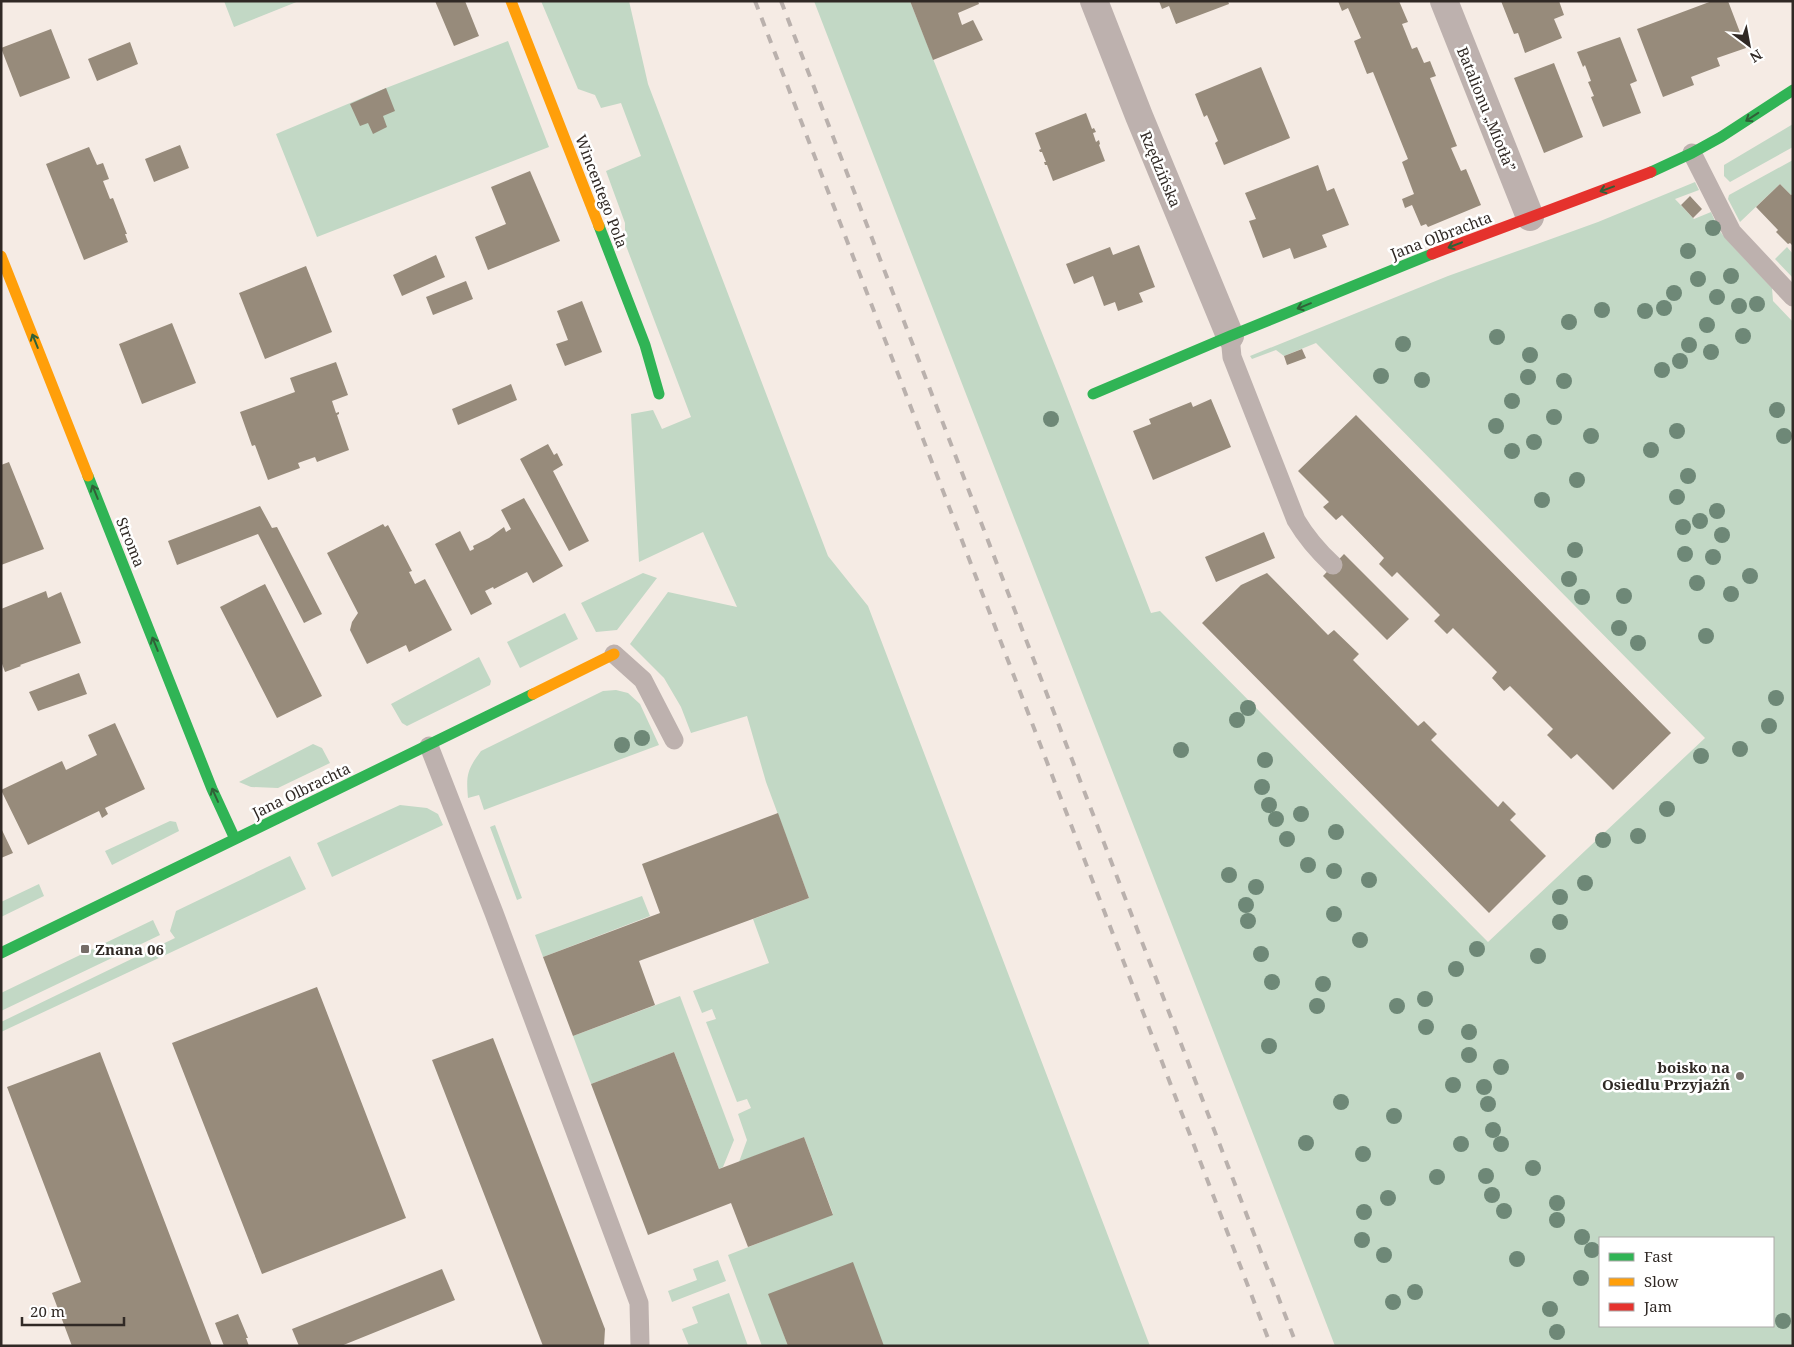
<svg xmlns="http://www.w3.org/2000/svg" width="1794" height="1347" viewBox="0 0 1794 1347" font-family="'Noto Serif',serif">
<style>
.green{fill:#c2d8c5;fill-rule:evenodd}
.building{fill:#978b7b}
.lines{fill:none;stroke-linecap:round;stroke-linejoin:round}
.lane{stroke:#bdb1ae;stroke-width:19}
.street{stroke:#bdb1ae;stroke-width:28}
.fast{stroke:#30b455;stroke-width:11}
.slow{stroke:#ff9f0a;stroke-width:11}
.jam{stroke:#e5322d;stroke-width:11}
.rail{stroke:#bab1ad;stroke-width:4;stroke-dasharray:9 9;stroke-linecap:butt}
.tree{fill:#6e8877}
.oneway{stroke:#306138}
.poi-dot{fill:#756d68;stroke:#fff;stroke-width:2}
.labels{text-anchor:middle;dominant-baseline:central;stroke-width:5;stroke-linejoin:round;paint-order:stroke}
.street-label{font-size:15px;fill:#302925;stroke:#fff}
.poi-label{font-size:15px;font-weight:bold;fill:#302925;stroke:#fff;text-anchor:start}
</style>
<rect width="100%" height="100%" fill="#f5ebe4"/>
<path class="green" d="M224 1H299L234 27Z
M541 1H629L648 84 828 556 868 606 1150 1346H884L769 1294 788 1346H762L728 1255 833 1214 804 1137 739 1162 747 1140 738 1114 751 1108 747 1099 737 1102 706 1022 716 1019 712 1009 702 1013 693 991 769 963 753 919 809 898 766 782 747 716 691 733 681 707 664 678 630 644 668 592 737 607 703 532 639 562 631 414 653 410 662 429 691 417 625 243V223L606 171 641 156 621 103 601 108 595 95 578 89Z
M814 1H910L1061 381 1151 613 1160 611 1488 942 1705 738 1316 343 1284 356 1276 350 1252 359 1250 356 1448 276 1598 222 1695 182 1699 190 1675 199 1694 219 1711 212 1719 230 1726 239 1772 288 1773 301 1793 322V1346H1335C1162 897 987 450 814 1ZM1600 1238H1773V1326H1600Z
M508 41 549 147 317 237 276 134 386 88Z
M1793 124V147L1730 182 1724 176V165Z
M1793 160V194L1791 195 1780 184 1740 222 1728 199 1729 195Z
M1787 247 1793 254V278L1775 259Z
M643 573 657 578 617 630 596 632 581 603Z
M565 613 578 639 520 668 507 642Z
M479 657 491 681 490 685 407 726 402 723 391 704Z
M616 690 628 693 640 704 659 745 484 810 479 795 468 798C466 775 467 770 481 751L603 691Z
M313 744 322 748 330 763 278 788 251 787 239 782Z
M400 805 427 808 438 814 443 825 332 877 317 843Z
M170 821 176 822 179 831 112 865 105 851Z
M495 825 522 898 517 900 490 827Z
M290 856 306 889 1 1032V1022L175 938 170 931 176 911Z
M39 884 44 896 1 917V902Z
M642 896 650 916 543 957 535 935Z
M153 920 160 935 1 1011V993Z
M680 996 734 1140 723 1167 719 1169 674 1052 591 1084 573 1036Z
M718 1260 726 1281 672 1302 668 1291 697 1280 693 1269Z
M729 1293 748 1346H689L682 1329 698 1323 692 1307Z"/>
<path class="building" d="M435 1H465L479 36 454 46Z
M910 1H978L979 4 958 13 962 25 973 20 983 40 933 60Z
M1159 1H1228L1229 4 1176 24 1169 6 1162 9Z
M1338 1H1399L1408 22 1402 24 1412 49 1417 47 1424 63 1430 61 1436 76 1430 78 1457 146 1451 148 1461 171 1466 169 1481 205 1428 227 1426 224 1421 226 1412 205 1405 208 1402 199 1414 194 1402 162 1408 159 1373 72 1367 74 1354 41 1361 38 1348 8 1342 11Z
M1501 1H1559L1564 15 1554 19 1562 38 1525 53 1518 33 1514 34Z
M1712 1H1728L1746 48 1717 58 1720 66 1691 77 1694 85 1663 97 1637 29Z
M51 29 70 78 20 97 1 48Z
M1620 37 1637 81 1630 84 1641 113 1603 127 1591 97 1594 96 1588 82 1591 81 1585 65 1583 67 1577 52Z
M130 42 138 64 97 81 88 59Z
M1554 63 1583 137 1544 153 1514 78Z
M1261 67 1290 138 1224 165 1215 143 1218 141 1207 115 1204 117 1195 94Z
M386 88 395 111 383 116 387 127 373 134 368 123 360 126 350 104Z
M1086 113 1092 129 1094 128 1096 132 1093 133 1096 142 1099 140 1100 144 1099 145 1105 161 1053 181 1047 165H1045L1044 162H1046L1042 152H1040L1039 150 1041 149 1035 133Z
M180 145 189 168 154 182 145 159Z
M89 147 97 165 103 163 109 179 103 181 110 199 113 198 127 234H125L128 242 84 260 46 164Z
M1318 165 1327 191 1334 188 1349 225 1322 235 1327 247 1294 259 1290 248 1263 258 1249 221 1256 219 1245 193Z
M530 171 560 241 488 270 475 237 506 224 491 187Z
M1780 184 1791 195 1793 194V246L1790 243 1788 244 1776 232 1778 230 1756 207Z
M1690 196 1702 209 1693 218 1681 205Z
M1139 245 1155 287 1139 293 1143 302 1118 311 1115 302 1104 306 1093 276 1074 284 1066 264 1110 247 1113 255Z
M436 255 445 277 402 296 393 275Z
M306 266 332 332 265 359 239 293Z
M466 281 473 299 433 315 426 297Z
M582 301 602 352 565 366 556 344 568 340 557 311Z
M172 323 196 383 142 404 119 344Z
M1302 349 1306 358 1287 365 1284 356Z
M336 362 348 395 332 401 336 413 339 412V414L337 415 349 450 317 462 315 457 298 463 300 468 268 480 255 445 252 446 240 412 295 392 290 378Z
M511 384 517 400 458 425 452 409Z
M1211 399 1231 447 1153 480 1133 431 1151 424 1149 419 1191 402 1193 407Z
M1356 415 1671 733 1613 790 1577 754 1571 759 1547 735 1553 729 1510 686 1504 691 1492 678 1497 672 1453 628 1447 634 1434 621 1440 615 1397 572 1392 577 1379 564 1384 558 1342 515 1336 520 1323 507 1329 502 1298 471Z
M548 444 554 455 557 453 563 465 553 471 589 541 569 551 520 459Z
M9 462 44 549 1 565V465Z
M524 498 563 566 533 583 527 572 494 589 493 587 485 591 492 604 471 615 435 544 460 531 470 551 474 549 473 546 489 538 504 527 506 532 511 529 501 510Z
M260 506 272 528 277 527 322 614 304 623 258 534 177 565 168 541Z
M383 524 385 527 388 525 412 571 409 572 415 584 425 579 452 630 409 652 406 645 367 664 350 630 352 622 358 613 327 553Z
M1264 532 1275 558 1216 582 1205 557Z
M1344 554 1409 619 1387 640 1323 576Z
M1267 573 1328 635 1334 630 1359 654 1353 660 1418 726 1424 721 1437 734 1431 740 1498 807 1503 801 1516 814 1510 820 1546 856 1489 913 1202 623 1241 585Z
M265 584 322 696 277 718 220 607Z
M46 591 48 598 61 592 81 643 20 665 21 666 5 672 1 661V609Z
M79 673 87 694 38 711 29 692Z
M115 723 145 789 105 808 108 814 102 818 99 811 28 845 1 790 62 761 66 770 97 755 88 735Z
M778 813 809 898 639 961 655 1005 573 1036 543 957 660 913 642 864Z
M1 828 13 853 1 858Z
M317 987 406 1218 262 1274 172 1043Z
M493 1038 605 1329 604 1346H543L432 1060Z
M100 1052 212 1346H72L52 1293 81 1282 7 1087Z
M674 1052 719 1169 804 1137 833 1215 748 1247 731 1203 648 1235 591 1084Z
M853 1262 884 1346H788L768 1294Z
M442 1269 455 1300 341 1346H299L292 1329Z
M238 1314 248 1338H246L249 1346H224L215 1323Z"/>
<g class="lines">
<path class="lane" d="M1692 153 1732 232 1793 297
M1230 336 1232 357 1296 520C1306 537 1318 551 1333 565
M614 654 643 680 674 740
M429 746 494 913 639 1303 640 1346"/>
<path class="street" d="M1094 1 1139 116 1230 336
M1444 1 1530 217"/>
<path class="fast" d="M1651 172 1692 153 1721 137 1793 90
M599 226 645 345 659 394
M1093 394 1230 336 1432 254
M88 476 212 789 235 839
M1 953 533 694"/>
<path class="slow" d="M511 1 599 226
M1 256 88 476
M533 694 614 654"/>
<path class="jam" d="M1432 254 1651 172"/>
<path class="rail" d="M755 1 1271 1346
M781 1 1297 1346"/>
</g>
<g class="tree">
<circle cx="1713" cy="228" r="8"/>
<circle cx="1688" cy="251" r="8"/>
<circle cx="1731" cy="276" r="8"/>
<circle cx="1698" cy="279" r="8"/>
<circle cx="1674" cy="293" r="8"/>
<circle cx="1717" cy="297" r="8"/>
<circle cx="1757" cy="304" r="8"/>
<circle cx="1739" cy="306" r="8"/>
<circle cx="1664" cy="308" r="8"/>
<circle cx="1602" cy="310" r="8"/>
<circle cx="1645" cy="311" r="8"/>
<circle cx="1569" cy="322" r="8"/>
<circle cx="1707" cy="325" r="8"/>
<circle cx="1743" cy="336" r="8"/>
<circle cx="1497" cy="337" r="8"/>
<circle cx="1403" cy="344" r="8"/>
<circle cx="1689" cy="345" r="8"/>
<circle cx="1711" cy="352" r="8"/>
<circle cx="1530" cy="355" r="8"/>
<circle cx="1680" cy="361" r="8"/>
<circle cx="1662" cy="370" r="8"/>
<circle cx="1381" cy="376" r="8"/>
<circle cx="1528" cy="377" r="8"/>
<circle cx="1422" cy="380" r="8"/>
<circle cx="1564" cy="381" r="8"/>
<circle cx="1512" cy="401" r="8"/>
<circle cx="1777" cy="410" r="8"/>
<circle cx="1554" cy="417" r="8"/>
<circle cx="1051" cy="419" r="8"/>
<circle cx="1496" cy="426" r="8"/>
<circle cx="1677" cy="431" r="8"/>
<circle cx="1591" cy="436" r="8"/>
<circle cx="1784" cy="436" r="8"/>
<circle cx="1534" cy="442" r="8"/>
<circle cx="1651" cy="450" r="8"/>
<circle cx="1512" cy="451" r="8"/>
<circle cx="1688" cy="476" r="8"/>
<circle cx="1577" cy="480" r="8"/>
<circle cx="1677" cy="497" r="8"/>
<circle cx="1542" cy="500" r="8"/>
<circle cx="1717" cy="511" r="8"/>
<circle cx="1700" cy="521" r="8"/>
<circle cx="1683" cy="527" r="8"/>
<circle cx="1722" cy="535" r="8"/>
<circle cx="1575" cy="550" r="8"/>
<circle cx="1685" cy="554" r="8"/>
<circle cx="1713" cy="557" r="8"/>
<circle cx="1750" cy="576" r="8"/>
<circle cx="1569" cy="579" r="8"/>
<circle cx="1697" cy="583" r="8"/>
<circle cx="1731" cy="594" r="8"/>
<circle cx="1624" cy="596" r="8"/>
<circle cx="1582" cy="597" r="8"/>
<circle cx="1619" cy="628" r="8"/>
<circle cx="1706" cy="636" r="8"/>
<circle cx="1638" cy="643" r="8"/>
<circle cx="1776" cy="698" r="8"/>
<circle cx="1248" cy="708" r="8"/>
<circle cx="1237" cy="720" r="8"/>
<circle cx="1769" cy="726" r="8"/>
<circle cx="642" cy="738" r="8"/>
<circle cx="622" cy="745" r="8"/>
<circle cx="1740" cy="749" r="8"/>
<circle cx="1181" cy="750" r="8"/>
<circle cx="1701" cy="756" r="8"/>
<circle cx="1265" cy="760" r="8"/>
<circle cx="1262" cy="787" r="8"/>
<circle cx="1269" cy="805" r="8"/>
<circle cx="1667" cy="809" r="8"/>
<circle cx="1301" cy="814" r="8"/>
<circle cx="1276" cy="819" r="8"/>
<circle cx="1336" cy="832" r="8"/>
<circle cx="1638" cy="836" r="8"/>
<circle cx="1287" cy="839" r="8"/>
<circle cx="1603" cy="840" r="8"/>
<circle cx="1308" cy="865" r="8"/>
<circle cx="1334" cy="871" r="8"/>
<circle cx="1229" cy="875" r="8"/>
<circle cx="1369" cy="880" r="8"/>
<circle cx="1585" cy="883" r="8"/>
<circle cx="1256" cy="887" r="8"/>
<circle cx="1560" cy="897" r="8"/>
<circle cx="1246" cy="905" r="8"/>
<circle cx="1334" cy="914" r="8"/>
<circle cx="1248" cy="921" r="8"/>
<circle cx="1560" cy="922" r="8"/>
<circle cx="1360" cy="940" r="8"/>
<circle cx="1477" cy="949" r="8"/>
<circle cx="1261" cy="954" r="8"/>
<circle cx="1538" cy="956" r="8"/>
<circle cx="1456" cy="969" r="8"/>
<circle cx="1272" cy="982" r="8"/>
<circle cx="1323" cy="984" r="8"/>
<circle cx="1425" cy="999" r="8"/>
<circle cx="1317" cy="1006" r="8"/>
<circle cx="1397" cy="1006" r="8"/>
<circle cx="1426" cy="1027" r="8"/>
<circle cx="1469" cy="1032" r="8"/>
<circle cx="1269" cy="1046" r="8"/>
<circle cx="1469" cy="1055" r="8"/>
<circle cx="1501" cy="1067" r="8"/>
<circle cx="1453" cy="1085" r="8"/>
<circle cx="1484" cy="1087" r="8"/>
<circle cx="1341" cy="1102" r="8"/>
<circle cx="1488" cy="1104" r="8"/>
<circle cx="1394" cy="1116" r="8"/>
<circle cx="1493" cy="1130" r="8"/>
<circle cx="1306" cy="1143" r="8"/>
<circle cx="1461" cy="1144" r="8"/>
<circle cx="1501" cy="1144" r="8"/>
<circle cx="1363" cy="1154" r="8"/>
<circle cx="1533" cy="1168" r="8"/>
<circle cx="1486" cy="1176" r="8"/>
<circle cx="1437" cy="1177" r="8"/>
<circle cx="1492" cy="1195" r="8"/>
<circle cx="1388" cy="1198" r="8"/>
<circle cx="1557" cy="1203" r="8"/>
<circle cx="1504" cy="1211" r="8"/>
<circle cx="1364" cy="1212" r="8"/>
<circle cx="1557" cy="1220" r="8"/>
<circle cx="1582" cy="1237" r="8"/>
<circle cx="1362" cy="1240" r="8"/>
<circle cx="1592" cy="1250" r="8"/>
<circle cx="1384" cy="1255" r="8"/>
<circle cx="1517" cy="1259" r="8"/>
<circle cx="1581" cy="1278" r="8"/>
<circle cx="1415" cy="1292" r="8"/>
<circle cx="1393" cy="1302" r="8"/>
<circle cx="1550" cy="1309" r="8"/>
<circle cx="1783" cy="1321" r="8"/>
<circle cx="1557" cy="1332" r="8"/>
</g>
<defs><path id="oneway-shaft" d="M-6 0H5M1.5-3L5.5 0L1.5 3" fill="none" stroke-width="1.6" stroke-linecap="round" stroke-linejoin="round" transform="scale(1.25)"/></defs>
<g class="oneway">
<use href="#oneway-shaft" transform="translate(1752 117) rotate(147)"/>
<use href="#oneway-shaft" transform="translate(1607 189) rotate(160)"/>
<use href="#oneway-shaft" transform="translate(1455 245) rotate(159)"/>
<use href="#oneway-shaft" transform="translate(1304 306) rotate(158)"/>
<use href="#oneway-shaft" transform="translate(35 341) rotate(-112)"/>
<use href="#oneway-shaft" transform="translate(95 492) rotate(-112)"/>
<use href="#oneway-shaft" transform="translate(155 644) rotate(-112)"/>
<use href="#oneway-shaft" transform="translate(215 795) rotate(-114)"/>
</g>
<g class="poi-dot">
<rect x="80" y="944" width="10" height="10" rx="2.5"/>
<circle cx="1740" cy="1076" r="5"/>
</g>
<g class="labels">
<g class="street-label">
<text transform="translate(1487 109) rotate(68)">Batalionu „Miotła”</text>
<text transform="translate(1161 169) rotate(67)">Rzędzińska</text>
<text transform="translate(602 191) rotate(69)">Wincentego Pola</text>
<text transform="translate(1441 235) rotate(-21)">Jana Olbrachta</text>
<text transform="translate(131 542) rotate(68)">Stroma</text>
<text transform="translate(301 790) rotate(-26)">Jana Olbrachta</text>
</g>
<g class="poi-label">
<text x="95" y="949">Znana 06</text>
<text x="1730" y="1067" text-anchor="end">boisko na<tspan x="1730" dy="17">Osiedlu Przyjażń</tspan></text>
</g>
</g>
<rect width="1794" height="1347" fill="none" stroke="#302925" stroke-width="5"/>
<rect x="1599" y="1237" width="175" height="90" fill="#ffffff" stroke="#aca9a8"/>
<rect x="1609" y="1253" width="25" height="8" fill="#30b455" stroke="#aca9a8"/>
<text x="1644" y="1262" font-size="15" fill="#302925">Fast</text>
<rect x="1609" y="1278" width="25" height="8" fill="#ff9f0a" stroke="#aca9a8"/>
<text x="1644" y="1287" font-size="15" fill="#302925">Slow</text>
<rect x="1609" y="1303" width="25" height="8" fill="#e5322d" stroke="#aca9a8"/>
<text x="1644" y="1312" font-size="15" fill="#302925">Jam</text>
<g transform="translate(1749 45) rotate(148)" stroke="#ffffff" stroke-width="4" paint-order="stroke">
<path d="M0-4L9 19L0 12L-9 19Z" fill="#302925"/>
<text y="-8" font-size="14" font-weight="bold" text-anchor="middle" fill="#302925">N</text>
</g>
<path d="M22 1317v8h102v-8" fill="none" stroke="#302925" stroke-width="2.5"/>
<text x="30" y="1317" font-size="15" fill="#302925" stroke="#ffffff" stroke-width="4" paint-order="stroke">20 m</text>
</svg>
